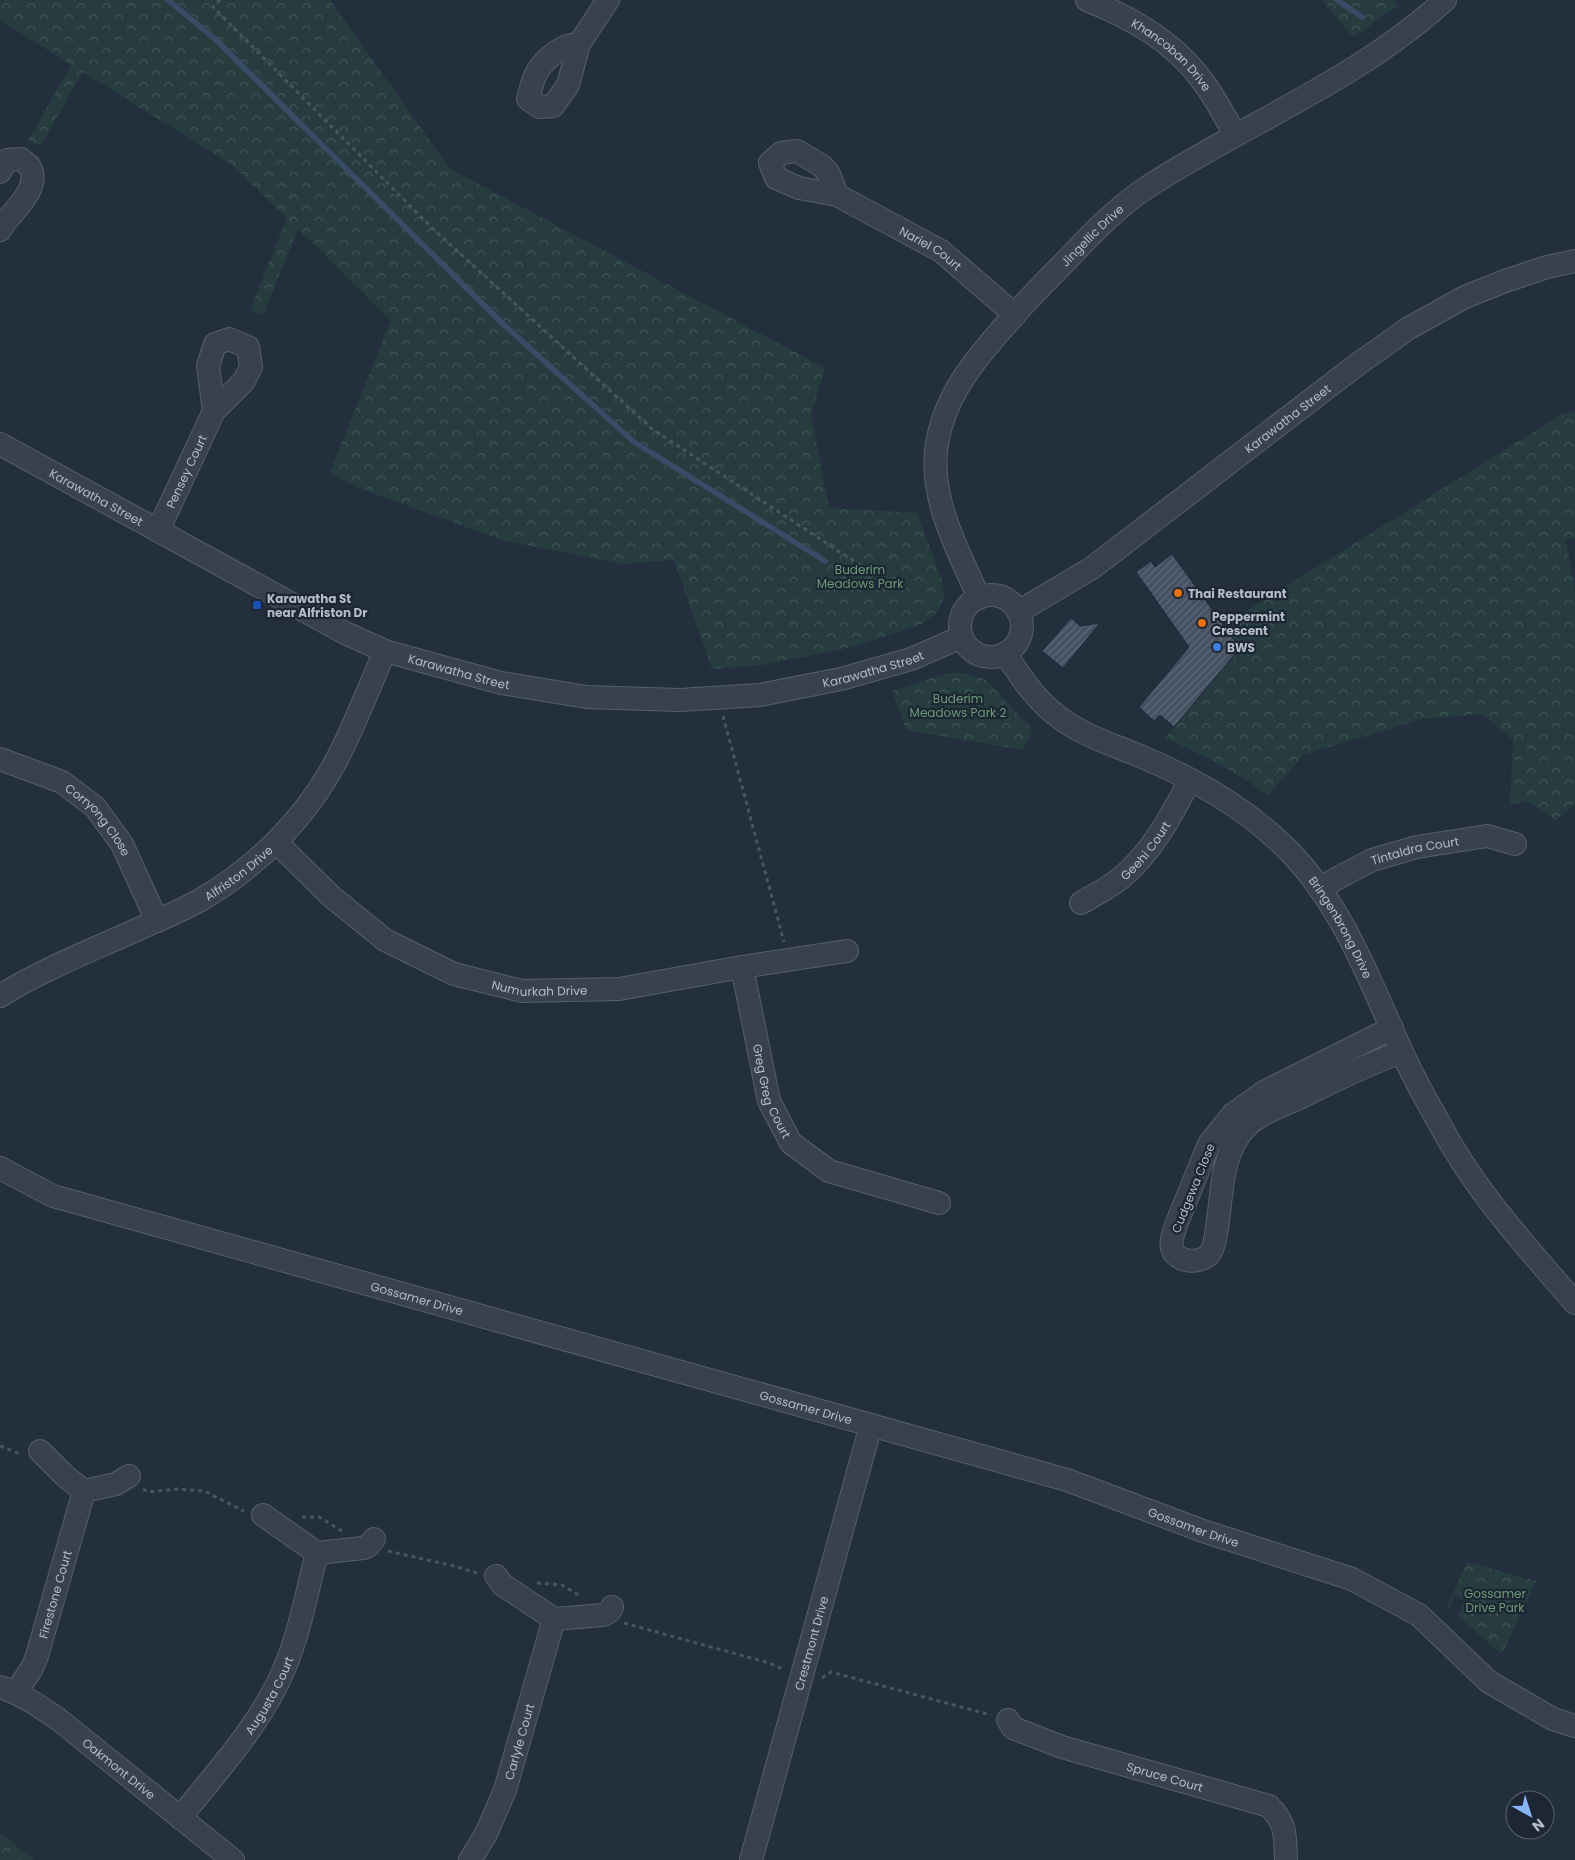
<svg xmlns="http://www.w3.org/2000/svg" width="1575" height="1860" viewBox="0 0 1575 1860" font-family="Poppins,sans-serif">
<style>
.park{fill:url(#park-crowns)}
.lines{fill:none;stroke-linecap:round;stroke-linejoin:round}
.stream{stroke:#394c67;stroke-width:5.5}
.building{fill:url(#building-hatch);stroke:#1f2835}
.minor-casing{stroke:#565f6c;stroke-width:24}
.path{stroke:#44595c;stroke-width:3;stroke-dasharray:4 4;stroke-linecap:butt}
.minor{stroke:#38414e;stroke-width:22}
.food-dot{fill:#e8710a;stroke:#1d2633;stroke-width:2}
.transit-dot{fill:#1a4fb4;stroke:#1d2633;stroke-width:2}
.shop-dot{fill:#3f7fe0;stroke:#1d2633;stroke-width:2}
.labels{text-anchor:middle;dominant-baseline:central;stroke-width:4.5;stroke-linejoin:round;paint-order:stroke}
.street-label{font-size:12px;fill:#b4bcc9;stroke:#1d2633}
.park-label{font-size:12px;fill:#6b9a76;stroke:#1d2633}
.poi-label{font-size:12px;font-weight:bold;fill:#b4bcc9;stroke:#1d2633;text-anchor:start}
</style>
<defs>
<pattern id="park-crowns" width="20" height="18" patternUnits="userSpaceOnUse" patternTransform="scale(1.25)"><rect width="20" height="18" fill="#263c3f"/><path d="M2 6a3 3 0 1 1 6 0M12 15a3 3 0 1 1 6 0" fill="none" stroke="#435659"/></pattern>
<pattern id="building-hatch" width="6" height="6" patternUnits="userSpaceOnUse" patternTransform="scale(1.25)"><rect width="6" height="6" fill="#455162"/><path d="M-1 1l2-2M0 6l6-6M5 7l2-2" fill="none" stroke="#5d6877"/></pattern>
</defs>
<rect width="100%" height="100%" fill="#242f3e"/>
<path class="park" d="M0 0H330L450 169 825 368 811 416 829 508 917 513 942 580 944 598 936 613 922 624 856 646 763 665 712 669 674 560 624 564 505 541 356 487 330 472 391 320 298 229 263 315 250 310 287 218 233 166 83 72 41 145 28 141 71 65 0 20Z
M1322 0H1392L1398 6 1353 37Z
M1575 412V538L1566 540 1575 593V803L1556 820 1526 801 1510 805 1513 740 1482 714 1422 719 1303 755 1268 796C1242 774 1197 752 1165 738L1240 649 1224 625 1562 414Z
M949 673H964L986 680 1033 730 1022 750 906 730 892 691Z
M1467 1562 1536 1581 1502 1654 1458 1616 1465 1600 1455 1595 1449 1609 1447 1607Z
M0 1833 34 1860H0Z"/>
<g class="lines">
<path class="stream" d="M168 0 215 39 503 324 634 442 825 561
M1337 0 1362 17"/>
</g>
<path class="building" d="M1172 554 1240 648 1174 727 1160 715 1154 721 1139 707 1189 647 1136 572 1151 561 1155 567Z
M1071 618 1080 626 1100 623 1063 668 1042 651Z"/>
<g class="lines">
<g class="minor-casing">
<g id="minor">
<path id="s1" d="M1087 0C1132 18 1175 42 1204 83 1216 99 1225 118 1236 135"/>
<path d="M579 44C563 44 545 58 537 72 532 80 531 90 528 99L540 107 553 106 568 85 579 44 608 0"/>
<path d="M0 172 7 160 21 159C24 162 29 165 30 167 42 190 9 213 0 230"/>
<path id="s2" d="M837 195 829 174 822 166 797 151 781 153 770 163 776 178 799 188 837 195 941 251 1015 315"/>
<path id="s3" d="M0 444 345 633 385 651 501 683 587 697 680 700 760 695 841 679 911 659 962 637"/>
<path id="s4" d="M158 531 214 411 208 366 215 344 229 339 248 347 251 367 244 381 214 411"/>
<circle cx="991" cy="626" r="31"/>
<path id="s5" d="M979 598C959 552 931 503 936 451 942 397 976 358 1010 320 1026 301 1043 284 1060 267 1088 238 1115 208 1149 186 1247 123 1359 79 1445 0"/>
<path id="s6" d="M1018 612 1092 568 1358 364 1409 328 1465 297 1505 281 1547 267 1575 261"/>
<path id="s7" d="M1005 653C1020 676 1034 698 1056 715 1081 735 1111 744 1140 756 1195 779 1248 809 1290 852 1343 907 1370 981 1401 1050 1412 1074 1425 1098 1438 1121 1474 1190 1525 1245 1575 1303"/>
<path id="s8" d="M0 759 62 782 95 807 122 844 157 921"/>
<path id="s9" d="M276 842 332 897 385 940 454 974 522 991 619 989 742 967 847 951"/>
<path id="s10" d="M1319 888 1372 860 1417 847 1487 836 1515 844"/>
<path id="s11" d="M1081 903C1094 895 1109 888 1121 878 1153 851 1171 816 1190 780"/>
<path id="s12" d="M742 967 769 1101 791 1143 829 1171 939 1203"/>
<path id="s13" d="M0 996C45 968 95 949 143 927 163 918 183 910 202 899 258 866 307 817 337 759 355 725 369 687 385 651"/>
<path d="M1392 1028 1264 1092 1233 1114 1209 1144 1176 1225C1174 1232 1170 1241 1172 1248 1176 1263 1201 1265 1210 1253 1218 1244 1220 1191 1224 1175 1227 1158 1233 1141 1245 1128 1258 1114 1279 1107 1295 1100 1330 1083 1365 1065 1402 1052"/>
<path id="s14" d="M0 1168 53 1196 1067 1480 1203 1531 1352 1579 1419 1615 1489 1682 1553 1719 1575 1726"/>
<path d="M40 1451 65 1476 84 1491 116 1484 129 1476"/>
<path d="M263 1515 317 1553 363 1548 368 1546 374 1539"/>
<path d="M496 1576 503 1585 554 1619 604 1615 610 1611 612 1607"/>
<path id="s15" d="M0 1687C22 1694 39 1706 58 1719L233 1860"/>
<path id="s16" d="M16 1692 32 1668 37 1656 84 1491"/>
<path id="s17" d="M1008 1720 1013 1728 1062 1747 1269 1806C1287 1824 1285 1836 1286 1860"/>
<path id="s18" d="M180 1818C218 1770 262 1723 285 1667 300 1631 307 1591 317 1553"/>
<path id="s19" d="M470 1860 486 1834 505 1790 554 1619"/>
<path id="s20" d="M751 1860 871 1425"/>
</g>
</g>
<path class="path" d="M220 0 213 7 429 225 652 429 866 569
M723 716 784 942
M0 1446 20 1454
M143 1489 149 1492 177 1489 204 1491 244 1511
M302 1517H319L342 1531
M388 1551 454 1566 477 1573
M537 1583 562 1585 580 1596
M624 1623 769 1663 783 1669
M822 1678 831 1672 991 1715"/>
<use href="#minor" class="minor"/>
</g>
<g class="food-dot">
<circle cx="1178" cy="593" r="5"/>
<circle cx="1202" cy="623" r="5"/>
</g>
<rect class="transit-dot" x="252" y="600" width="10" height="10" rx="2.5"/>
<circle class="shop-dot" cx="1217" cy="647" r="5"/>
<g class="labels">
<g class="street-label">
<text stroke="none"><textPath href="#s1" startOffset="102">Khancoban Drive</textPath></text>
<text stroke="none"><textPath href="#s5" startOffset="426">Jingellic Drive</textPath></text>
<text stroke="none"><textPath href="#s2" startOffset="281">Nariel Court</textPath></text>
<text stroke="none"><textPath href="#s6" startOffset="332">Karawatha Street</textPath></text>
<text stroke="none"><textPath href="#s4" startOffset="66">Pensey Court</textPath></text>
<text stroke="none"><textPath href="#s3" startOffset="110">Karawatha Street</textPath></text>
<text stroke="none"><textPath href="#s3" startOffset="934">Karawatha Street</textPath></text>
<text stroke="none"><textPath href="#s3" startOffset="514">Karawatha Street</textPath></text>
<text stroke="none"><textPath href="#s8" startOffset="119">Corryong Close</textPath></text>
<text stroke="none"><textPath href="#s11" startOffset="84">Geehi Court</textPath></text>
<text stroke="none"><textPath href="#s10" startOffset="104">Tintaldra Court</textPath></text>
<text stroke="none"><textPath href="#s13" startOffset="269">Alfriston Drive</textPath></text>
<text stroke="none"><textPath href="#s7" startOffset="445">Bringenbrong Drive</textPath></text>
<text stroke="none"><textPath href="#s9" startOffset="311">Numurkah Drive</textPath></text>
<text stroke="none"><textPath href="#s12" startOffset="128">Greg Greg Court</textPath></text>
<text transform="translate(1193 1188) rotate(-68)">Cudgewa Close</text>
<text stroke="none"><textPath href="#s14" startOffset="438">Gossamer Drive</textPath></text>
<text stroke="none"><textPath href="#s14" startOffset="842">Gossamer Drive</textPath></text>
<text stroke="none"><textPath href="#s14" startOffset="1248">Gossamer Drive</textPath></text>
<text stroke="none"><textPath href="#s16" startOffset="106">Firestone Court</textPath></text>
<text stroke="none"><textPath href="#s20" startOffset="225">Crestmont Drive</textPath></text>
<text stroke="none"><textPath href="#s18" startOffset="152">Augusta Court</textPath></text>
<text stroke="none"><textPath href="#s19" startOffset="129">Carlyle Court</textPath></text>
<text stroke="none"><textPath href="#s15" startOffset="145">Oakmont Drive</textPath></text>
<text stroke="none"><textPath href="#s17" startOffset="169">Spruce Court</textPath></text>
</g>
<g class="park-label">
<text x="860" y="569">Buderim<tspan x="860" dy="14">Meadows Park</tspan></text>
<text x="958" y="698">Buderim<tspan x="958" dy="14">Meadows Park 2</tspan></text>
<text x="1495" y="1593">Gossamer<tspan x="1495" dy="14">Drive Park</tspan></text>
</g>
<g class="poi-label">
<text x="1188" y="593">Thai Restaurant</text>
<text x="267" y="598">Karawatha St<tspan x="267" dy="14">near Alfriston Dr</tspan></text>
<text x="1212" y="616">Peppermint<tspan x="1212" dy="14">Crescent</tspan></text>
<text x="1227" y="647">BWS</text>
</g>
</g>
<g transform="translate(1530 1815) rotate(141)"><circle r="24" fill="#1d2633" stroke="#59626f"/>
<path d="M0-4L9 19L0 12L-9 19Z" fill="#8ab4f8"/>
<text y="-8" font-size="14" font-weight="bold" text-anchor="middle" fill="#b4bcc9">N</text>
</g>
</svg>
